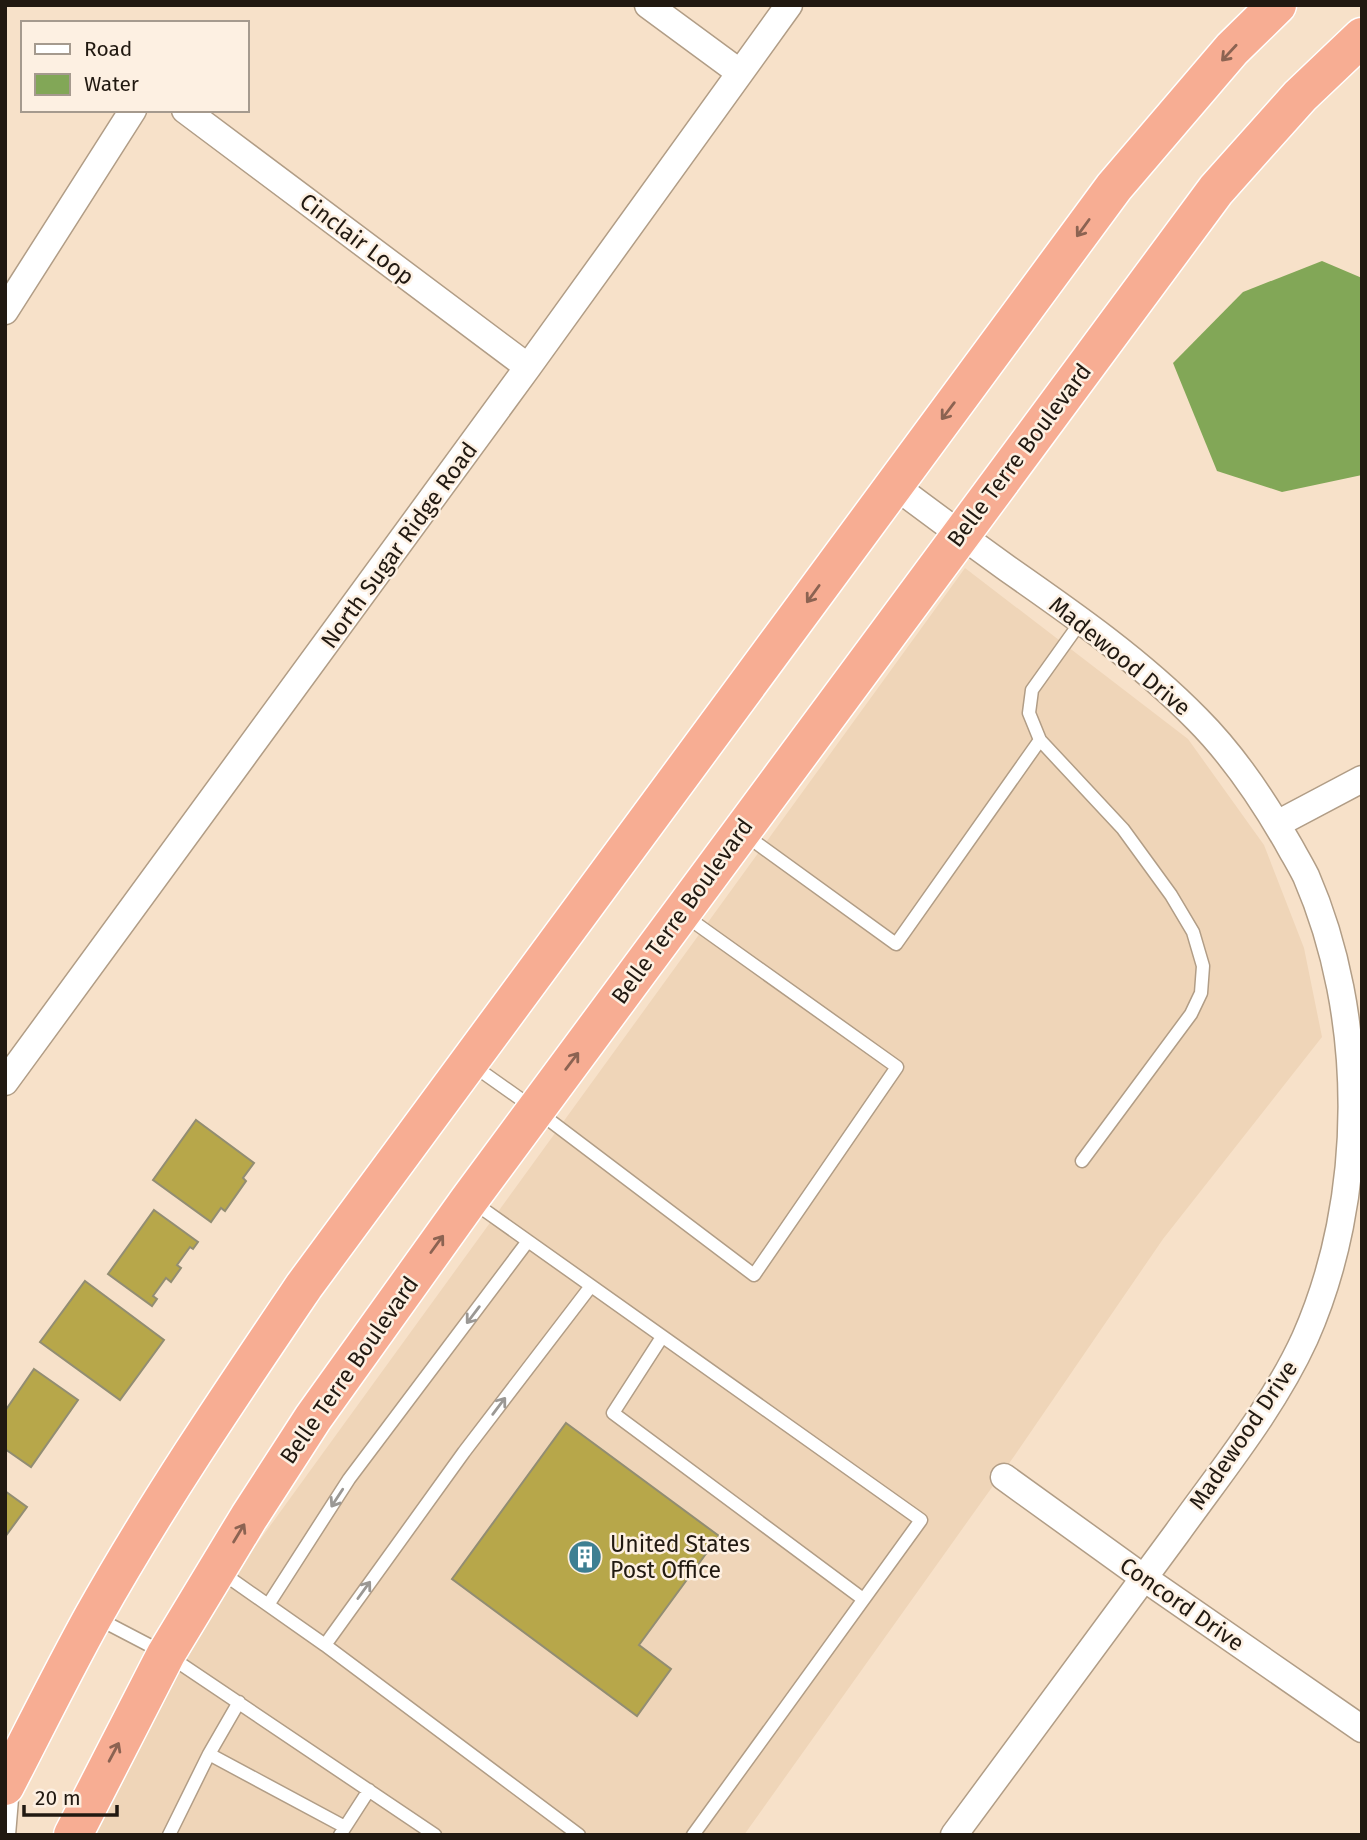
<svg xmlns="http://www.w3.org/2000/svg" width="1367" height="1840" viewBox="0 0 1367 1840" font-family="'Fira Sans',sans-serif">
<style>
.built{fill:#efd5b8}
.water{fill:#82a757}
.building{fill:#b7a74a;stroke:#928d72;stroke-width:2}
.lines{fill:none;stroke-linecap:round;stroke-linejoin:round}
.lane-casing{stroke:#b19d86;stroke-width:15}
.street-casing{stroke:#b19d86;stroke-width:29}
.highway-casing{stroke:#fff;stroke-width:41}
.lane{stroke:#fff;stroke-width:12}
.street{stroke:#fff;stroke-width:26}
.highway{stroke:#f7ad93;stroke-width:38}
.oneway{stroke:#8c6352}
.oneway2{stroke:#9b9894}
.labels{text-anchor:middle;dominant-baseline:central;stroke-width:5;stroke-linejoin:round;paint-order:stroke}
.street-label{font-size:23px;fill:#211911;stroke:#fdf0e2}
.poi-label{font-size:23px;fill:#211911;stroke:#fdf0e2;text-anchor:start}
</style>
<rect width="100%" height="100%" fill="#f7e1c9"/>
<path class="built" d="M965 568 1188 739 1264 845 1304 948 1322 1037 1163 1239 1015 1455 744 1835H85L196 1628Z"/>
<path class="water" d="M1322 261 1362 278V475L1282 492 1217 471 1173 363 1243 292Z"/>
<path class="building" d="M196 1120 254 1163 243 1178 246 1181 225 1211 221 1208 211 1222 153 1180Z
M154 1210 198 1242 193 1249 190 1247 177 1265 181 1268 171 1282 166 1278 153 1296 157 1299 152 1306 108 1274Z
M85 1281 164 1340 120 1400 40 1342Z
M34 1369 78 1400 31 1467 5 1449V1411Z
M566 1423 719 1536 639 1645 671 1669 637 1716 452 1579Z
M5 1491 27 1507 5 1537Z"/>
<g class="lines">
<g class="lane-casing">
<path id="lane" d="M1040 740 1123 829 1171 895 1193 932 1203 966 1201 993 1191 1014 1082 1161
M744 834 896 944 1040 740 1029 713 1032 690 1082 620
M471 1064 536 1110 754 1275 897 1067 684 915
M473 1202 921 1520 693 1835
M662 1337 613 1413 863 1599
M221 1572 325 1645 579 1835
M268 1605 349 1479 528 1241
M97 1618 166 1654 435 1835
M325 1645 464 1452 591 1286
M209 1754 345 1827
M9 1835 13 1787
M169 1835 209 1754 239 1702
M340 1835 369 1790"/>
</g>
<g class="street-casing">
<path id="street" d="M648 5 739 72
M185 110 528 367
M5 311 133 110
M894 485C931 513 969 541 1008 569 1074 615 1140 661 1197 719 1234 756 1264 801 1290 847 1295 856 1301 866 1306 876 1367 1016 1367 1198 1305 1338 1273 1408 1222 1470 1177 1533 1103 1634 1029 1735 954 1835
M1277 824 1362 779
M5 1082 528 367 789 5
M1004 1477 1144 1578 1362 1729"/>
</g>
<g class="highway-casing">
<path id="highway" d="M5 1786C34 1730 62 1673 93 1617 157 1503 231 1394 304 1286L1114 187 1232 49 1277 5
M73 1835 166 1654 249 1517 313 1418 469 1200 1216 190 1300 96 1362 37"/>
</g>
<use href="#lane" class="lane"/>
<use href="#street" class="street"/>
<use href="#highway" class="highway"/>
</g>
<defs><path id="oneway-shaft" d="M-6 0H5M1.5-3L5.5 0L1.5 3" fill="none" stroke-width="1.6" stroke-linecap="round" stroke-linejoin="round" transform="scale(1.75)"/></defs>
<g class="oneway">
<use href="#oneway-shaft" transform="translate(1229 53) rotate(133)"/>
<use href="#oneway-shaft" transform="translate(1083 228) rotate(126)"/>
<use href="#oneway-shaft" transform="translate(948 411) rotate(127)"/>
<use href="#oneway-shaft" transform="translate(813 594) rotate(126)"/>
<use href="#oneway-shaft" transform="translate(572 1061) rotate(-53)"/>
<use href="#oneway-shaft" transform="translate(437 1244) rotate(-54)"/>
<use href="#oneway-shaft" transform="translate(239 1533) rotate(-59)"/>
<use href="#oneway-shaft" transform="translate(114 1752) rotate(-62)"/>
</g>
<g class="oneway2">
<use href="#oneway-shaft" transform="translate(473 1315) rotate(127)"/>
<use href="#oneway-shaft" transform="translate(499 1406) rotate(-53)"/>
<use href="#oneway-shaft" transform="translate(337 1498) rotate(123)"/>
<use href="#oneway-shaft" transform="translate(364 1590) rotate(-54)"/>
</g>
<defs>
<g id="building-disc" transform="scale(1.75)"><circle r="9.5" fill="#3e7f92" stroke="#fdf0e2"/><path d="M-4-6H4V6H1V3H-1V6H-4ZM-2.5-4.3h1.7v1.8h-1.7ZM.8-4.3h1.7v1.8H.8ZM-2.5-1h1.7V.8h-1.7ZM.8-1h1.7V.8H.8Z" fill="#fff"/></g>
</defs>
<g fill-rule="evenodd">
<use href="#building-disc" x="585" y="1557"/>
</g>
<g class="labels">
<g class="street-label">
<text transform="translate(357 239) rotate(37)">Cinclair Loop</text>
<text transform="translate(1019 455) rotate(-53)">Belle Terre Boulevard</text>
<text transform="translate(399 545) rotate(-54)">North Sugar Ridge Road</text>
<text transform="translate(1120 656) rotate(39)">Madewood Drive</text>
<text transform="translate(682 911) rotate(-54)">Belle Terre Boulevard</text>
<text transform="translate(349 1370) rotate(-55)">Belle Terre Boulevard</text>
<text transform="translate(1243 1435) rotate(-56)">Madewood Drive</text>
<text transform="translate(1182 1604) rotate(35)">Concord Drive</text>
</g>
<g class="poi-label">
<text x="610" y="1544">United States<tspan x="610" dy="26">Post Office</tspan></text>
</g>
</g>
<rect width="1367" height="1840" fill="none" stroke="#211911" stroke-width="14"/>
<rect x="21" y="21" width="228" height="91" fill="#fdf0e2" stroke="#a59a8e" stroke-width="2"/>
<rect x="35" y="44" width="35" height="10" fill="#ffffff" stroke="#a59a8e" stroke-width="2"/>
<text x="84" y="56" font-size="21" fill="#211911">Road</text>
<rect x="35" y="74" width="35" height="21" fill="#82a757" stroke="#a59a8e" stroke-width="2"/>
<text x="84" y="91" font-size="21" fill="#211911">Water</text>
<path d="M24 1805v10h93v-10" fill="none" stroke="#211911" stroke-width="3.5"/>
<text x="35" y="1805" font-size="21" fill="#211911" stroke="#fdf0e2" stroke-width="5" paint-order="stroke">20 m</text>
</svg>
